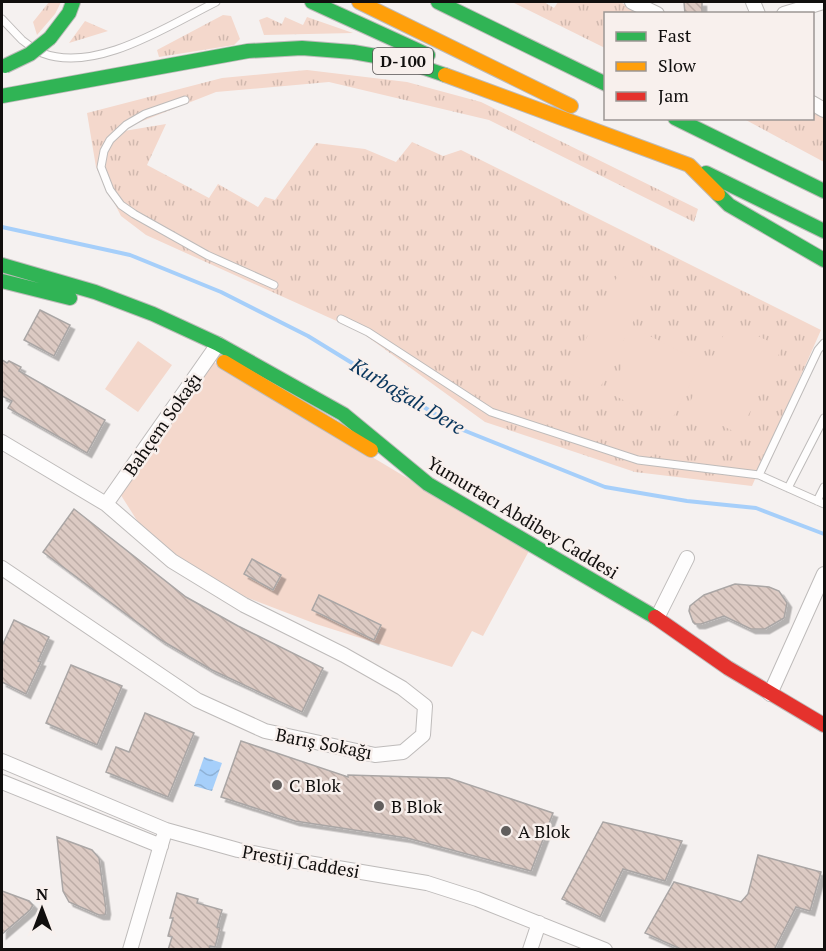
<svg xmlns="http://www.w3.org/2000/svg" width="826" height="951" viewBox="0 0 826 951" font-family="'PT Serif',serif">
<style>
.grass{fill:url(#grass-tufts)}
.garden{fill:#f4d8cc}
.water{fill:url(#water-waves)}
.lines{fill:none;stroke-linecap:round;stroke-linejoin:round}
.stream{stroke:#a6cffa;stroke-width:4}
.building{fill:url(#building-back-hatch);stroke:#aaa6a5;stroke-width:1.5;filter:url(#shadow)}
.lane-casing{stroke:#bebbba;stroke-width:9}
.street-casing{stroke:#bebbba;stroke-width:16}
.fast-casing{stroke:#bebbba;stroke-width:16}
.slow-casing{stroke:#bebbba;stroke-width:16}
.jam-casing{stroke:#bebbba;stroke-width:16}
.lane{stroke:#fefdfd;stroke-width:7}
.street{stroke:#fefdfd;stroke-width:14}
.fast{stroke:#30b455;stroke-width:14}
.slow{stroke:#ff9f0a;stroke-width:14}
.jam{stroke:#e5322d;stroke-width:14}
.fast-bridge-casing{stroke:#bebbba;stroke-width:16;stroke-linecap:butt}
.fast-bridge{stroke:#30b455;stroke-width:14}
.poi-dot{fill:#615e5d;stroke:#f8f0ed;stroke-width:2}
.labels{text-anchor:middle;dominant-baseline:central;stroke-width:5;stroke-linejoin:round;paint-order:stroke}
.shield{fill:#f8f0ed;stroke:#565251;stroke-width:1.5}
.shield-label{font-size:16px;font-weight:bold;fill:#110f0e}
.street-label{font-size:18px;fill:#110f0e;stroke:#f8f0ed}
.poi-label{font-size:18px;fill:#110f0e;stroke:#f8f0ed;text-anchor:start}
.water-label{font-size:20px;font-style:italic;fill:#09365d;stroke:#f8f0ed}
</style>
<defs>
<pattern id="grass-tufts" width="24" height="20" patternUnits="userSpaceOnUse" patternTransform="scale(1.5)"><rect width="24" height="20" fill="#f4d8cc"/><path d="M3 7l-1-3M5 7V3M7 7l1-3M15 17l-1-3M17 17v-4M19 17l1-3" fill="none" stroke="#d0b8ae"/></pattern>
<pattern id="water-waves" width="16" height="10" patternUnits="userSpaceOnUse" patternTransform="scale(1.5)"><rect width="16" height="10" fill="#a6cffa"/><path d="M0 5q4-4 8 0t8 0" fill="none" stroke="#8eb1d5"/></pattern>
<pattern id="building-back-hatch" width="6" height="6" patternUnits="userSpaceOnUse" patternTransform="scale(1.5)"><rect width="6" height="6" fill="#dccac3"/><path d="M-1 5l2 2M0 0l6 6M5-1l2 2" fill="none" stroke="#bcaca6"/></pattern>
<filter id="shadow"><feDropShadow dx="4.5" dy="4.5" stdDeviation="0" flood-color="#0004"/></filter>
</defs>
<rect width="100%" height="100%" fill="#f5f1f0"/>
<path class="grass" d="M49 2H61L55 14 37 35 33 22Z
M512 2H544L554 8 558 2H620L642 13 606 14 605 48Z
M223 15 231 16 240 39 234 45 159 57 157 50Z
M267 17 282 24 285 17 303 25 307 17 353 33 264 35 259 20Z
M85 21 108 31 69 43Z
M307 70 407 82 481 102 698 209 694 222 489 120 329 82 216 92 112 133 166 124 147 165 209 198 218 184 258 207 265 197 275 200 316 143 365 149 396 162 412 142 443 156 461 150 821 330 752 486 635 472 485 422 361 332 146 235 121 216 96 167 87 113 222 78Z
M813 108 824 115V162L744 119 812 118Z"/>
<path class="garden" d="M622 267 653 282 600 388 569 373Z
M730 322 782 348 739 434 687 408Z
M640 331 701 362 670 423 609 393Z
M138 341 172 365 138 412 105 389Z
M212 361 529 551 483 636 472 631 452 667 316 624 206 582 145 533 117 489Z"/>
<path class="water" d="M204 757 222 763 212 791 194 786Z"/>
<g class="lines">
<path class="stream" d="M2 227 130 255 221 292 308 336 458 428 605 487 687 501 756 508 824 534"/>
</g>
<path class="building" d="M684 2H702V14H685Z
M40 310 70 325 54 356 24 340Z
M2 360 7 363 9 361 21 367 19 371 105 420 87 453 8 408 12 401 2 396Z
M74 509 186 597 238 626 323 668 302 712 212 670 161 640 43 552Z
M252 559 281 575 273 590 244 574Z
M735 584 769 587 779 591 787 603 784 618 765 629H751L724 616 701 624H695L693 622 689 611 690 606 696 601 704 595Z
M319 595 381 625 374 640 312 610Z
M14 620 49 637 38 661 41 662 26 694 2 682V646Z
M71 665 122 686 97 745 46 723Z
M145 713 194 733 168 797 106 772 116 747 129 752Z
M241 741 348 777V775L449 778 553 813 531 871 407 838 295 821 221 797Z
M603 822 682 841 665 881 623 869 600 917 562 899Z
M57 837 92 850 99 858 106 910 105 915H99L69 902 63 891Z
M758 855 821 872 810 911 796 907 774 950H683L645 933 674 882 741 902 748 894Z
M2 891 29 901 33 905 30 910 2 934Z
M177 893 198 899 197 903 222 910 217 927 220 928 215 947 210 946 209 950H168L172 937 168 936 173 918H170Z"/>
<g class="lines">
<g class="lane-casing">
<path id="lane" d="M2 19 22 40 30 46
M42 53C96 74 169 25 216 2
M185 100 145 114 126 125 110 140 104 151 101 167 110 190 121 205 134 214 207 255 274 285
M341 319 368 332 491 412 638 460 759 475 824 504
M759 475 818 350 824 343
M788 488 824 418
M817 501 824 487"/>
</g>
<g class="street-casing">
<path id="street" d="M632 2 657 14
M753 2 758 14
M784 14 823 2
M812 103 824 110
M2 442 106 504 172 561 244 605 344 655 402 688 425 706 423 735 403 752 375 755 265 731 197 700 2 568
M106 504 218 344
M657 618 687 558
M770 694 824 574
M2 761 166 830 238 850 278 858 427 883 477 899 605 950
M2 782 161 846
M130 950 163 838
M530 950 539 923"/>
</g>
<g class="fast-casing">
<path id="fast" d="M312 2 428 55
M438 2 606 84
M50 38 69 13 73 2
M2 96 248 51 302 48 353 52 404 61 445 75
M675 118 824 191
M706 173 824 231
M718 194 729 205 824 260
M2 265 95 292 153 314 218 344 343 414 428 484 655 617
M2 281 70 298"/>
</g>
<g class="slow-casing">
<path id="slow" d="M359 2 571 106
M445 75 689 165 718 194
M224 362 371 450"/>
</g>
<g class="jam-casing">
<path id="jam" d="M655 617 728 668 824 725"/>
</g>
<use href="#lane" class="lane"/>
<use href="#street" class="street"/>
<use href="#fast" class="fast"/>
<use href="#slow" class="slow"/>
<use href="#jam" class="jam"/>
<g class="fast-bridge-casing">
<path id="fast-bridge" d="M5 66 30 54 50 38"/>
</g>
<use href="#fast-bridge" class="fast-bridge"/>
</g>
<g class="poi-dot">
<circle cx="277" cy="785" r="6"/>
<circle cx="379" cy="806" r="6"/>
<circle cx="506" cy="831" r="6"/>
</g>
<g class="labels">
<rect class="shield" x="373" y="48" width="60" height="26" rx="4.5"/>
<g class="shield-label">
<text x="403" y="61">D-100</text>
</g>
<g class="street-label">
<text transform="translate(162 424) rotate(-55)">Bahçem Sokağı</text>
<text transform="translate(523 517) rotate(31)">Yumurtacı Abdibey Caddesi</text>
<text transform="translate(324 743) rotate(11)">Barış Sokağı</text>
<text transform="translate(301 861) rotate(10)">Prestij Caddesi</text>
</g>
<g class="poi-label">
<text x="289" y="785">C Blok</text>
<text x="391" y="806">B Blok</text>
<text x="518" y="831">A Blok</text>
</g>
<g class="water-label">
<text transform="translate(408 396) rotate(31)">Kurbağalı Dere</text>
</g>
</g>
<rect width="826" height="951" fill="none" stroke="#110f0e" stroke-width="6"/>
<rect x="604" y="12" width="210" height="108" fill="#f8f0ed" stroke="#9c9694" stroke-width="1.5"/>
<rect x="616" y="32" width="30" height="9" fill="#30b455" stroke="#9c9694" stroke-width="1.5"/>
<text x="658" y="42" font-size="18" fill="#110f0e">Fast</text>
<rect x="616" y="62" width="30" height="9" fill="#ff9f0a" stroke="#9c9694" stroke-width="1.5"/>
<text x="658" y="72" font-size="18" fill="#110f0e">Slow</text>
<rect x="616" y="92" width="30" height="9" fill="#e5322d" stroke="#9c9694" stroke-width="1.5"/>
<text x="658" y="102" font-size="18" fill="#110f0e">Jam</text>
<g transform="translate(42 909)" stroke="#f8f0ed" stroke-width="4.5" paint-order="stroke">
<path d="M0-4.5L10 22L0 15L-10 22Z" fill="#110f0e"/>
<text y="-9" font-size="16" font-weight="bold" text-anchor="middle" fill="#110f0e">N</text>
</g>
</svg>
